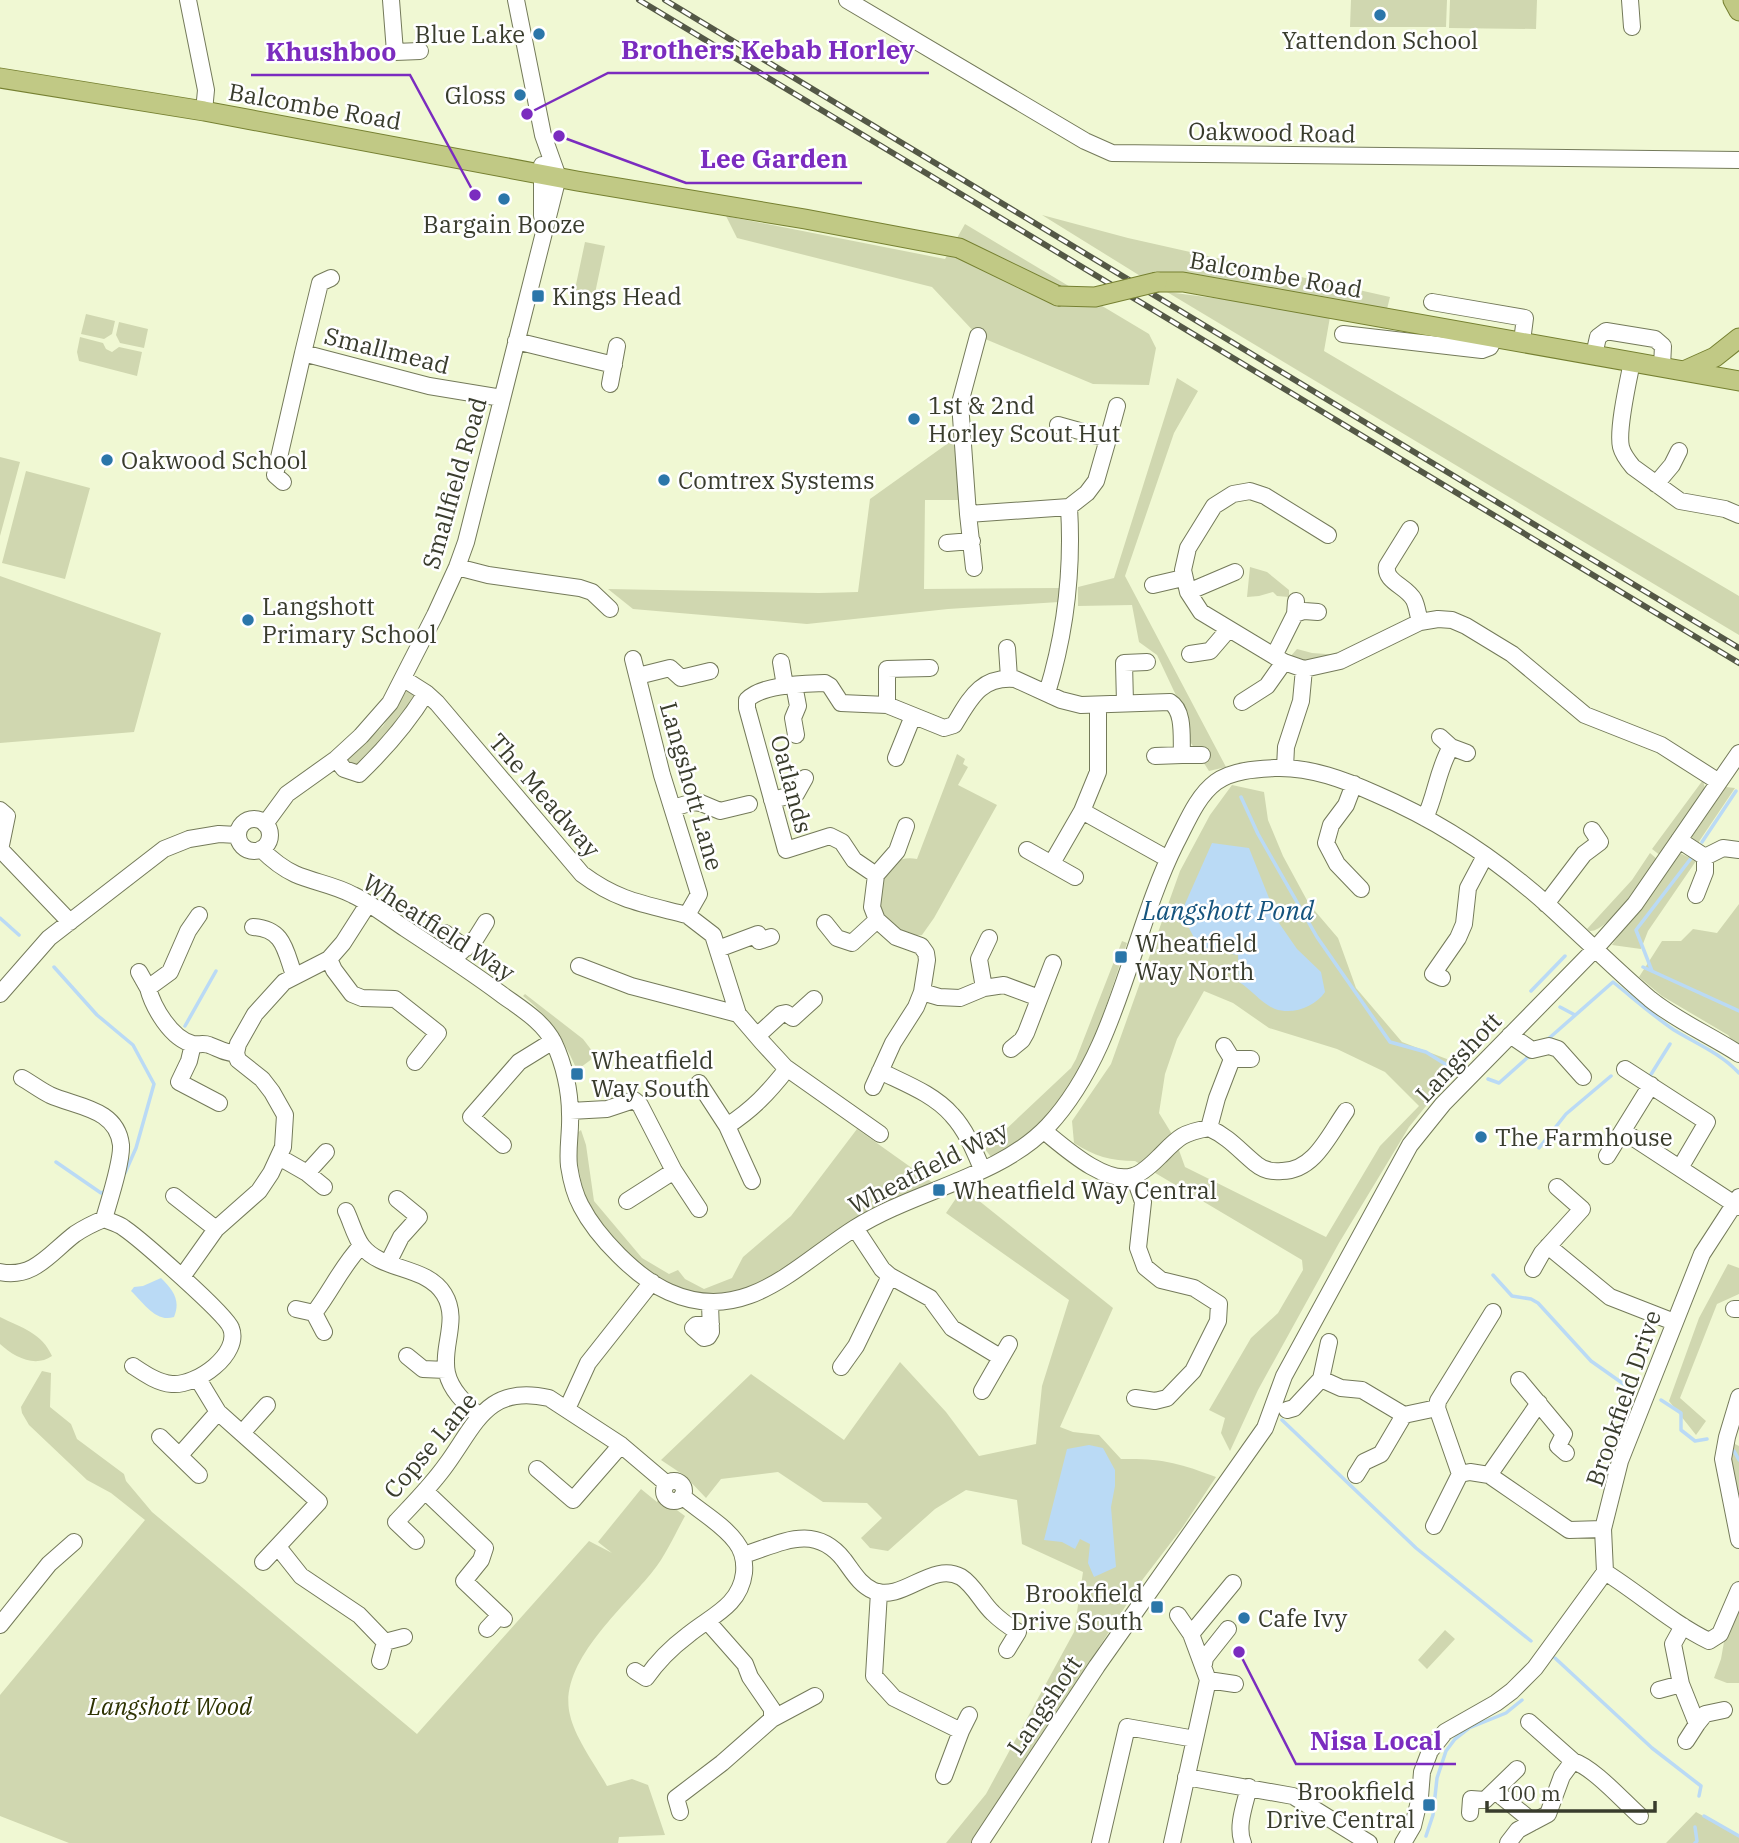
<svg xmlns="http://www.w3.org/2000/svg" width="1739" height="1843" viewBox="0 0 1739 1843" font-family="'IBM Plex Serif',serif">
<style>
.green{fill:#d0d7b0;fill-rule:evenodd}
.water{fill:#badaf5}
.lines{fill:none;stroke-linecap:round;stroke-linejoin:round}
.stream{stroke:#badaf5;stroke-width:3.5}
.minor-casing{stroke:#747a5a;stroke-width:18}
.major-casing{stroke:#768031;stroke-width:21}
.minor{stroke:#fff;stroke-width:16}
.major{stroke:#c1c985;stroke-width:19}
.rail-casing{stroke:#545846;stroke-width:6}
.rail{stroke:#fff;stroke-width:3.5;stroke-dasharray:10;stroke-linecap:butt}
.major-bridge-casing{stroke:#768031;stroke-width:21;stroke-linecap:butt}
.major-bridge{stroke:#c1c985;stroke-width:19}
.poi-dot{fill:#2b76a9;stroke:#fff;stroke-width:2.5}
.labels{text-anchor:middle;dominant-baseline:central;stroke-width:5;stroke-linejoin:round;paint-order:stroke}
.poi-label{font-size:24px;fill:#393c2d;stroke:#fff;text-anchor:start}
.street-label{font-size:24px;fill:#393c2d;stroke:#fff}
.park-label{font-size:24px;font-style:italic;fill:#2e3302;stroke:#fff}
.water-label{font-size:26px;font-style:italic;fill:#16547e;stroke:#fff}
.leader{fill:none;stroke:#7b2cbf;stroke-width:2.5}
.callout-dot{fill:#7b2cbf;stroke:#fff;stroke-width:2.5}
.callout-label{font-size:26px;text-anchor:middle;font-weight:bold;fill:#7b2cbf;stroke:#fff;stroke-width:5;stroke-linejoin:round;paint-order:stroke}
</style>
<rect width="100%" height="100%" fill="#f0f8d3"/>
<path class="green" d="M1351 0H1447L1446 27H1350Z
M1450 0H1537L1536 29 1449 28Z
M1042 215 1128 238 1390 297 1386 313 1142 277Z
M726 216 945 259 965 224 1149 334 1156 348 1149 385 1093 384 978 336 932 287 737 238Z
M585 242 605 246 594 298 574 294Z
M1167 292 1237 301 1330 317 1324 351 1739 596V635Z
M86 314 115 321 112 334 104 339 81 334Z
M119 322 148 329 144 348 120 343 116 335Z
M80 337 103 343 106 349 112 352 119 347 142 352 137 376 79 361 77 352Z
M1177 378 1198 391 1174 433 1125 576 1226 767 1209 771 1189 740 1181 706 1157 655 1139 642 1132 605 1078 606V587L1114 578Z
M954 439 959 500H925L924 589 1059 588V602L948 609 807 624 633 609 608 589 819 593 858 592 870 499Z
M0 457 20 462 0 536Z
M26 471 90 488 65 579 2 563Z
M1250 567 1267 572 1289 590V597L1277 596 1273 592 1259 596 1247 597Z
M0 576 161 633 134 732 0 743Z
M1297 649 1312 653 1340 655 1302 662 1289 658Z
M407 690 416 696 405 716 358 769 348 763V759L383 726Z
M957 754 965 759 963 764 968 767 958 785 997 805 934 918 922 935C902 937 890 922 877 908 881 886 886 853 917 859Z
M1703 780 1705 789 1661 856 1652 849Z
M1232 785 1264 792 1268 820 1283 856 1309 904 1338 938 1356 988 1402 1042 1460 1064 1409 1127 1339 1243 1258 1390 1230 1451 1221 1433 1225 1418 1209 1410 1251 1338 1278 1313 1303 1270 1302 1260 1135 1161C1111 1161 1094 1156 1074 1143L1072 1121 1111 1064 1180 871 1210 815ZM1204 991 1233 1003 1269 1028 1337 1049 1385 1072 1419 1106 1380 1146 1326 1237 1185 1167 1175 1139 1159 1113 1165 1074 1177 1039Z
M1726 787 1735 788 1698 843 1691 838Z
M1650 853 1657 859C1645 875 1609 932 1590 931L1587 929 1632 880Z
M1680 853 1696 861 1648 931 1641 949 1612 945 1663 870 1667 872Z
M1739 904V1049L1728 1035 1662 996 1639 977 1662 941H1681L1693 929 1717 933Z
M1122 941 1127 943C1106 1004 1088 1077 1042 1125 1028 1139 1008 1148 991 1157L985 1149 1071 1068 1076 1059Z
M525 994 583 1039 596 1056 577 1070C564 1040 549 1016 523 996Z
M857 1129 933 1183 772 1277 730 1296 691 1295 665 1286 612 1241 585 1200 575 1151V1135L581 1130 586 1145 594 1201 642 1258 669 1274 678 1270 685 1279 704 1289 732 1278 743 1257 791 1216Z
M963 1188 1113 1308 1060 1427 1073 1432 1099 1435 1121 1459C1160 1458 1180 1463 1216 1477L1182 1528 1143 1579 973 1843H946L986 1794 1074 1632 1083 1572 1022 1544 1017 1500 966 1490 935 1509 888 1551 870 1548 861 1538 882 1518 867 1503 823 1502 778 1472 721 1479 706 1498 685 1476 661 1460 751 1374 844 1440 900 1362 946 1412 979 1456 1036 1444 1042 1386 1069 1300 946 1213Z
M1728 1264 1739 1268V1294L1717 1304 1680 1398 1706 1421 1696 1435 1669 1401 1699 1318Z
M0 1317C22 1328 42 1333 52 1356 35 1368 14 1357 0 1344Z
M42 1371 51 1373 50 1407 71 1424 77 1439 124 1474 126 1481 152 1512 417 1734 589 1541 612 1553 598 1542 641 1489 657 1502 659 1497 685 1516C675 1534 666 1555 653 1571 624 1608 557 1663 570 1715 575 1738 596 1766 607 1786L632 1779 648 1785 665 1835 619 1837 618 1843H69L0 1816V1695L145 1520 111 1493 87 1480 29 1425 22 1413 21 1407Z
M1733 1443 1739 1446V1514L1730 1464Z
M1739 1602V1683H1727L1714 1678 1721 1659 1725 1636Z
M1445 1630 1455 1639 1427 1669 1418 1660Z
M1696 1812 1739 1836V1843H1666Z"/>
<path class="water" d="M1212 843 1249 848 1279 923 1297 949 1321 972 1325 992C1315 1007 1293 1015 1275 1009 1262 1004 1251 989 1239 982L1238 955 1200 949 1181 913Z
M161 1278C173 1290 181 1300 174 1317 156 1323 144 1303 131 1291L134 1287 143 1286Z
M1089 1445 1103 1448 1115 1470V1486L1111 1507 1116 1567 1094 1577 1088 1563 1090 1544 1080 1539 1075 1549 1062 1542 1044 1540 1067 1449Z"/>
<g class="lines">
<path class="stream" d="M1241 797 1258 834 1317 937 1390 1042 1426 1052 1453 1069
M1702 842 1736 791
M0 918 19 935
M54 967 97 1015 133 1045 154 1084 136 1148 125 1173
M1643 967 1739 1011
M1652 971 1636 930 1692 857
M1531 991 1565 956
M1560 1007 1575 1015
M185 1026 216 971
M1547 1040 1613 982C1633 998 1652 1015 1674 1030 1697 1044 1720 1053 1739 1073
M1650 1076 1670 1044
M1488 1079 1499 1083 1527 1058
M1539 1148 1566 1114 1611 1076
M56 1162 101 1193 103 1192
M1493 1275 1512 1296 1531 1299 1538 1303 1591 1361 1632 1390
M1661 1400 1681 1413V1430L1695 1441 1707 1439
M1282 1420 1416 1548 1531 1641
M1734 1451 1739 1460
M1555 1658 1652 1748 1701 1786 1699 1796
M1704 1816 1739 1836
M1426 1836 1433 1815 1437 1778 1446 1751 1455 1739 1469 1728 1506 1713 1522 1700
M1695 1843 1697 1841 1695 1827"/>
<g class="minor-casing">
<path id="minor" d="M188 0 206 90 204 111
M391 0 395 52 420 51
M847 0 1085 141 1112 153 1739 160
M1630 0 1632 27
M542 165V216
M1432 302 1525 318 1522 341
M1343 334 1482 350 1490 347 1495 337
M978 336 960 403 968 514 1069 507 1087 493 1096 481 1108 439 1058 425
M516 341 614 365
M303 353 320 283 331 278
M1594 355 1598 337 1606 331 1655 339 1663 346 1662 366
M1632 362C1628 382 1617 430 1621 447 1623 455 1628 461 1633 467L1680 501 1725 509 1739 515
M610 384 617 346
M1108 439 1117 406
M283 482 275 475 303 353 429 386 502 398
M1656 484 1672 465 1679 451
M968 514 974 568
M1410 529 1387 566C1384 582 1407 586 1414 600 1417 606 1418 615 1420 622
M1328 535 1265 496 1250 491 1233 494 1214 506 1188 548 1183 570 1188 592 1201 612 1284 662 1304 669 1340 661 1420 622 1438 619 1452 620 1466 626 1512 654 1585 715 1661 745 1719 782
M947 543 972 541
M457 567 488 575 580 588 592 592 610 609
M1153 585 1183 578
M1188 592 1235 572
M1295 614 1304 611 1318 612
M1007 648 1009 678
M1190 654 1210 651 1228 630
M1274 656 1295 614 1296 601
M633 659 662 775 699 894 687 915 713 935 738 1014 762 1042 785 1067 880 1134
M781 662 785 686
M638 676 670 668 681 678 710 671
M404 679 426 693 437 703 582 874C618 901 644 904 687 915
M794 685 798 706 793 718 796 735
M1047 693C1066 631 1073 572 1069 507
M1242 702 1267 686 1284 662
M1125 703 1124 663 1147 662
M887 705V669L930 668
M1440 737 1451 747 1467 753
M1182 755H1202
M896 758 913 716
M336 759 344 769 359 774C385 749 407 724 426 693
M1285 768 1286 747 1301 701 1304 669
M1354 784 1346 805 1331 825 1326 843 1337 864 1361 889
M772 800 796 794 805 778
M673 808 693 802 701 803 720 811 749 804
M0 810 7 816 0 850
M1082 811 1168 859
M1425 818C1436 795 1438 768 1451 747
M238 835a16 16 0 1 1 32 0a16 16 0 1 1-32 0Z
M265 824 287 794 336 759 361 736 390 703 435 615 457 567 466 542 558 177 543 135 516 0
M1679 840 1705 857 1723 848 1739 850
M0 849 70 922
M261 849C271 859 282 868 295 874 313 882 335 885 353 895 372 904 389 918 406 929 438 950 470 971 501 994 520 1008 543 1021 554 1043 564 1064 570 1091 570 1114 571 1131 567 1149 569 1166 571 1179 575 1195 581 1206 597 1237 637 1278 669 1292 745 1326 795 1266 855 1228 913 1191 1000 1177 1048 1126 1118 1051 1131 933 1176 843 1187 822 1197 796 1216 782 1232 770 1257 769 1276 768 1311 767 1345 780 1376 794 1439 821 1499 861 1550 907 1584 938 1616 970 1650 999 1677 1021 1710 1035 1739 1054
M1027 850 1075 877
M1052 863 1082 811 1098 772V705
M876 875 854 860 842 842 830 836 786 850 747 708V700C762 684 804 684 825 683L830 686 841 703 887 705 944 728 954 725C970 699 980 676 1015 679L1061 700 1081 705 1170 702C1185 711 1181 739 1182 755L1155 756
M1696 895 1705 872V857
M1546 904 1584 854 1600 842 1592 830
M199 915 188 931 170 972 148 988C153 1007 171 1039 193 1044 198 1045 204 1043 209 1045 218 1048 226 1054 236 1053
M825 923 837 938 852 943 877 920
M253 927C284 929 285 950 294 975
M445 933 466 948
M718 949 758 934 759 941 771 937
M329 959 334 970 352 994 362 998 395 999 438 1033 415 1062
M453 959 476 938 486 922
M579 966 631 986 738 1014
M139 972 148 988
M1442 978 1433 974 1458 938 1464 924 1468 888 1485 856
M984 988 979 959 989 938
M922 992 939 997 960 998 984 988 1004 985 1039 998
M0 994 49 938 164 849 189 839 219 834 237 835
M1510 1035 1532 1050 1549 1046 1558 1049 1583 1077
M757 1036 781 1014 786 1013 793 1018 814 999
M193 1044 189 1061 179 1082 219 1103
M1224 1046 1232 1059H1251
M1011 1049 1022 1040 1026 1033 1053 963
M1625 1069 1707 1122 1680 1168
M880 1071C904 1083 934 1094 952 1115 966 1130 974 1150 982 1169
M22 1078C31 1083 40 1090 50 1095 76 1107 117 1108 121 1145 122 1162 109 1201 104 1219
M699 1083 727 1126 752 1181
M873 1087 893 1043 916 1007 922 992 927 960 926 953 921 946 896 937 877 920 872 907 876 875 897 851 906 826
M570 1111 607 1109 634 1100 640 1105 674 1171 699 1209
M727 1126C753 1109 768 1093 787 1069
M1209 1128 1217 1098 1232 1059
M1044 1131C1064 1147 1105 1185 1133 1176 1141 1174 1153 1163 1159 1157 1178 1138 1181 1133 1209 1128 1229 1137 1240 1151 1256 1164 1263 1170 1273 1172 1282 1171 1314 1171 1329 1135 1346 1111
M1623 1131 1739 1207
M503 1145 471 1117 519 1062 553 1041
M1607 1156 1651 1085
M279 1157 307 1173 324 1187
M307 1173 326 1152
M1134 1176 1143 1202 1138 1248 1145 1267 1161 1280 1194 1288 1219 1304 1218 1321 1193 1371 1167 1398 1155 1401 1135 1398
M174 1196 216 1229
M627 1201 674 1171
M346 1211C351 1221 355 1237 362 1246 382 1272 426 1265 444 1294 460 1320 441 1346 447 1373 451 1391 466 1404 479 1416
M855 1228 882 1269 890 1276 930 1298 952 1328 1000 1357
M1548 1246 1610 1297 1674 1322
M388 1263 401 1237 419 1217 397 1199
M1533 1269 1542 1253 1582 1209 1557 1187
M0 1272C34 1279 50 1253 75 1234 84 1228 94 1223 104 1219 111 1222 119 1224 124 1228 140 1239 226 1314 231 1328 241 1354 197 1386 172 1384 158 1383 145 1374 133 1366
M182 1277 216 1229 259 1191 271 1173 283 1147 285 1115 272 1092 262 1079 238 1060 236 1053 238 1044 255 1014 284 982 329 959 343 943 368 904
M710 1304 711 1332 708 1337 704 1338 693 1328 696 1325 711 1324
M296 1309 314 1313 324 1332
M1734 1309H1739
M314 1313C331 1291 342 1266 361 1246
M407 1356 423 1369 446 1370
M841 1367 856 1346 890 1276
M198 1379 218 1412 319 1502 263 1562
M1321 1379 1341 1388 1362 1390 1404 1415 1437 1408
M1519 1380 1564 1434 1558 1446 1566 1453
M982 1391 1009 1344
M1739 1397 1727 1437 1723 1459 1739 1540
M567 1409 588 1363 652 1282
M1287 1410 1294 1408 1321 1379 1329 1342
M242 1433 267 1405
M160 1437 199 1475
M180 1455 218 1412
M537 1469 573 1500 621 1445
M1460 1474 1437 1408 1438 1401 1493 1312
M1356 1475 1364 1462 1381 1454 1404 1415
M1489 1475 1539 1403
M664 1491a10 10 0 1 1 20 0a10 10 0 1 1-20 0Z
M425 1491 485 1548 481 1560 464 1581 504 1619
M1434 1526 1460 1474 1470 1472 1489 1475 1569 1530 1603 1529
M416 1541 396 1522C413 1504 431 1486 446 1465 476 1424 487 1384 549 1398L621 1445 667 1484
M278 1547 301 1576 359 1615 385 1642 404 1637
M743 1555C780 1544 814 1522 844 1560 853 1572 860 1585 874 1591 903 1602 932 1561 961 1577 974 1585 982 1603 993 1613 1000 1620 1010 1627 1018 1632L1007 1650
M1605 1572C1640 1594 1672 1623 1709 1641L1720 1634 1739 1590
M879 1592 874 1676 894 1698 961 1731
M0 1625 49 1564 74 1542
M1683 1626 1673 1644 1681 1684 1697 1724 1686 1741
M487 1629 500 1615
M1191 1634 1233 1583
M380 1661 385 1642
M1204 1664 1205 1658 1228 1629
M635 1671 646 1678C657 1662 672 1647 688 1635 711 1616 740 1606 744 1573 745 1562 743 1551 736 1542 723 1524 699 1511 682 1496
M1208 1680 1235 1684
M1659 1690 1681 1684
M772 1719 815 1696
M1697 1724 1705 1714 1724 1710
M1573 1761C1594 1768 1622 1800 1640 1816
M944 1776 961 1731 969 1715
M1186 1777 1293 1796 1369 1843
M1495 1791 1533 1822
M680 1812 676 1798 722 1763 772 1719V1709L750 1677 745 1664 708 1622
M1470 1813 1471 1799 1485 1800 1517 1769
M980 1843 1097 1666 1265 1428 1284 1376 1410 1145 1443 1104 1595 949 1635 904 1739 753
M1100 1843 1127 1727 1195 1739
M1172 1843 1208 1680 1191 1634 1178 1615
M1243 1843C1236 1827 1245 1804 1249 1787
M1403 1843 1413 1826 1420 1797 1422 1772 1430 1751 1445 1732 1496 1703 1512 1691 1535 1668 1605 1572 1603 1529 1620 1461 1702 1254 1739 1197
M1508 1843 1518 1830 1548 1814 1562 1776 1573 1761 1529 1722"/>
</g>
<g class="major-casing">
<path id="major" d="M1733 0 1739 11
M0 78 204 111 577 181 805 219 959 248 1058 296
M1157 282H1183L1739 381
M1686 370 1715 357 1739 338"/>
</g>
<use href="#minor" class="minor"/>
<use href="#major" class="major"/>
<g class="rail-casing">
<path id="rail" d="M639 0 1739 663
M665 0 1739 648"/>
</g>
<use href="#rail" class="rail"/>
<g class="major-bridge-casing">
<path id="major-bridge" d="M1058 296 1095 297 1157 282"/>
</g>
<use href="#major-bridge" class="major-bridge"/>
</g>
<g class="poi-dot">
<circle cx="1380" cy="15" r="7"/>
<circle cx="539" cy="34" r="7"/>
<circle cx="520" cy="95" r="7"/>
<circle cx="504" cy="199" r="7"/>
<rect x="531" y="289" width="14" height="14" rx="3.5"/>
<circle cx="914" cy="419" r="7"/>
<circle cx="107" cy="460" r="7"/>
<circle cx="664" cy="480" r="7"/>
<circle cx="248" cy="620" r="7"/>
<rect x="1114" y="950" width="14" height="14" rx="3.5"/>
<rect x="570" y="1067" width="14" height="14" rx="3.5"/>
<circle cx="1481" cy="1137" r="7"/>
<rect x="932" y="1183" width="14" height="14" rx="3.5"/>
<rect x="1150" y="1600" width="14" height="14" rx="3.5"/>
<circle cx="1244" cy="1618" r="7"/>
<rect x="1422" y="1798" width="14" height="14" rx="3.5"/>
</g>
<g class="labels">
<g class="poi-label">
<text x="525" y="34" text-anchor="end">Blue Lake</text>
<text x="1380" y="40" text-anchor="middle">Yattendon School</text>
<text x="506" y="95" text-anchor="end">Gloss</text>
<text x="504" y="224" text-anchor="middle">Bargain Booze</text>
<text x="552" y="296">Kings Head</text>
<text x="928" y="405">1st &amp; 2nd<tspan x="928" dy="28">Horley Scout Hut</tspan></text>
<text x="121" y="460">Oakwood School</text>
<text x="678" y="480">Comtrex Systems</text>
<text x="262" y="606">Langshott<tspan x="262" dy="28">Primary School</tspan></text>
<text x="1135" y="943">Wheatfield<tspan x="1135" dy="28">Way North</tspan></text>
<text x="591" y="1060">Wheatfield<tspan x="591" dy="28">Way South</tspan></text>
<text x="1495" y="1137">The Farmhouse</text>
<text x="953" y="1190">Wheatfield Way Central</text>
<text x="1143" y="1593" text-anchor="end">Brookfield<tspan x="1143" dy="28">Drive South</tspan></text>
<text x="1258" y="1618">Cafe Ivy</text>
<text x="1415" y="1791" text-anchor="end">Brookfield<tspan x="1415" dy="28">Drive Central</tspan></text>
</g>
<g class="street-label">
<text transform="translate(315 106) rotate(10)">Balcombe Road</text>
<text transform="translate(1272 132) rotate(1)">Oakwood Road</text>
<text transform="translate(1276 274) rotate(10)">Balcombe Road</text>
<text transform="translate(387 350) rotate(14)">Smallmead</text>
<text transform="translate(454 483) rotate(-74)">Smallfield Road</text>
<text transform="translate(792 784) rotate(75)">Oatlands</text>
<text transform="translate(692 786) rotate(74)">Langshott Lane</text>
<text transform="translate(545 795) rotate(49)">The Meadway</text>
<text transform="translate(439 927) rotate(33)">Wheatfield Way</text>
<text transform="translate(1458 1057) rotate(-47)">Langshott</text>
<text transform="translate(928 1167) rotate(-27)">Wheatfield Way</text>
<text transform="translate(1623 1398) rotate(-71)">Brookfield Drive</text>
<text transform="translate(430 1445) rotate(-50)">Copse Lane</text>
<text transform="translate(1044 1705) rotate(-56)">Langshott</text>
</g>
<g class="park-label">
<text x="170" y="1706">Langshott Wood</text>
</g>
<g class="water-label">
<text x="1228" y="910">Langshott Pond</text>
</g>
</g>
<path class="leader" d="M527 114L608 73H929M475 195L410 75H251M559 136L686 183H862M1239 1652L1296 1764H1456"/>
<g class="callout-dot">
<circle cx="527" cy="114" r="7"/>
<circle cx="475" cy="195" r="7"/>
<circle cx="559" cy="136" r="7"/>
<circle cx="1239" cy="1652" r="7"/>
</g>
<g class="callout-label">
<text x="768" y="59">Brothers Kebab Horley</text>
<text x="331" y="61">Khushboo</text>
<text x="774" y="168">Lee Garden</text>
<text x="1376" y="1750">Nisa Local</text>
</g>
<path d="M1487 1801v10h168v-10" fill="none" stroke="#393c2d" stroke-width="3.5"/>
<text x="1498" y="1801" font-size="21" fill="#393c2d" stroke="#ffffff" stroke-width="5" paint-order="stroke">100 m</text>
</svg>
